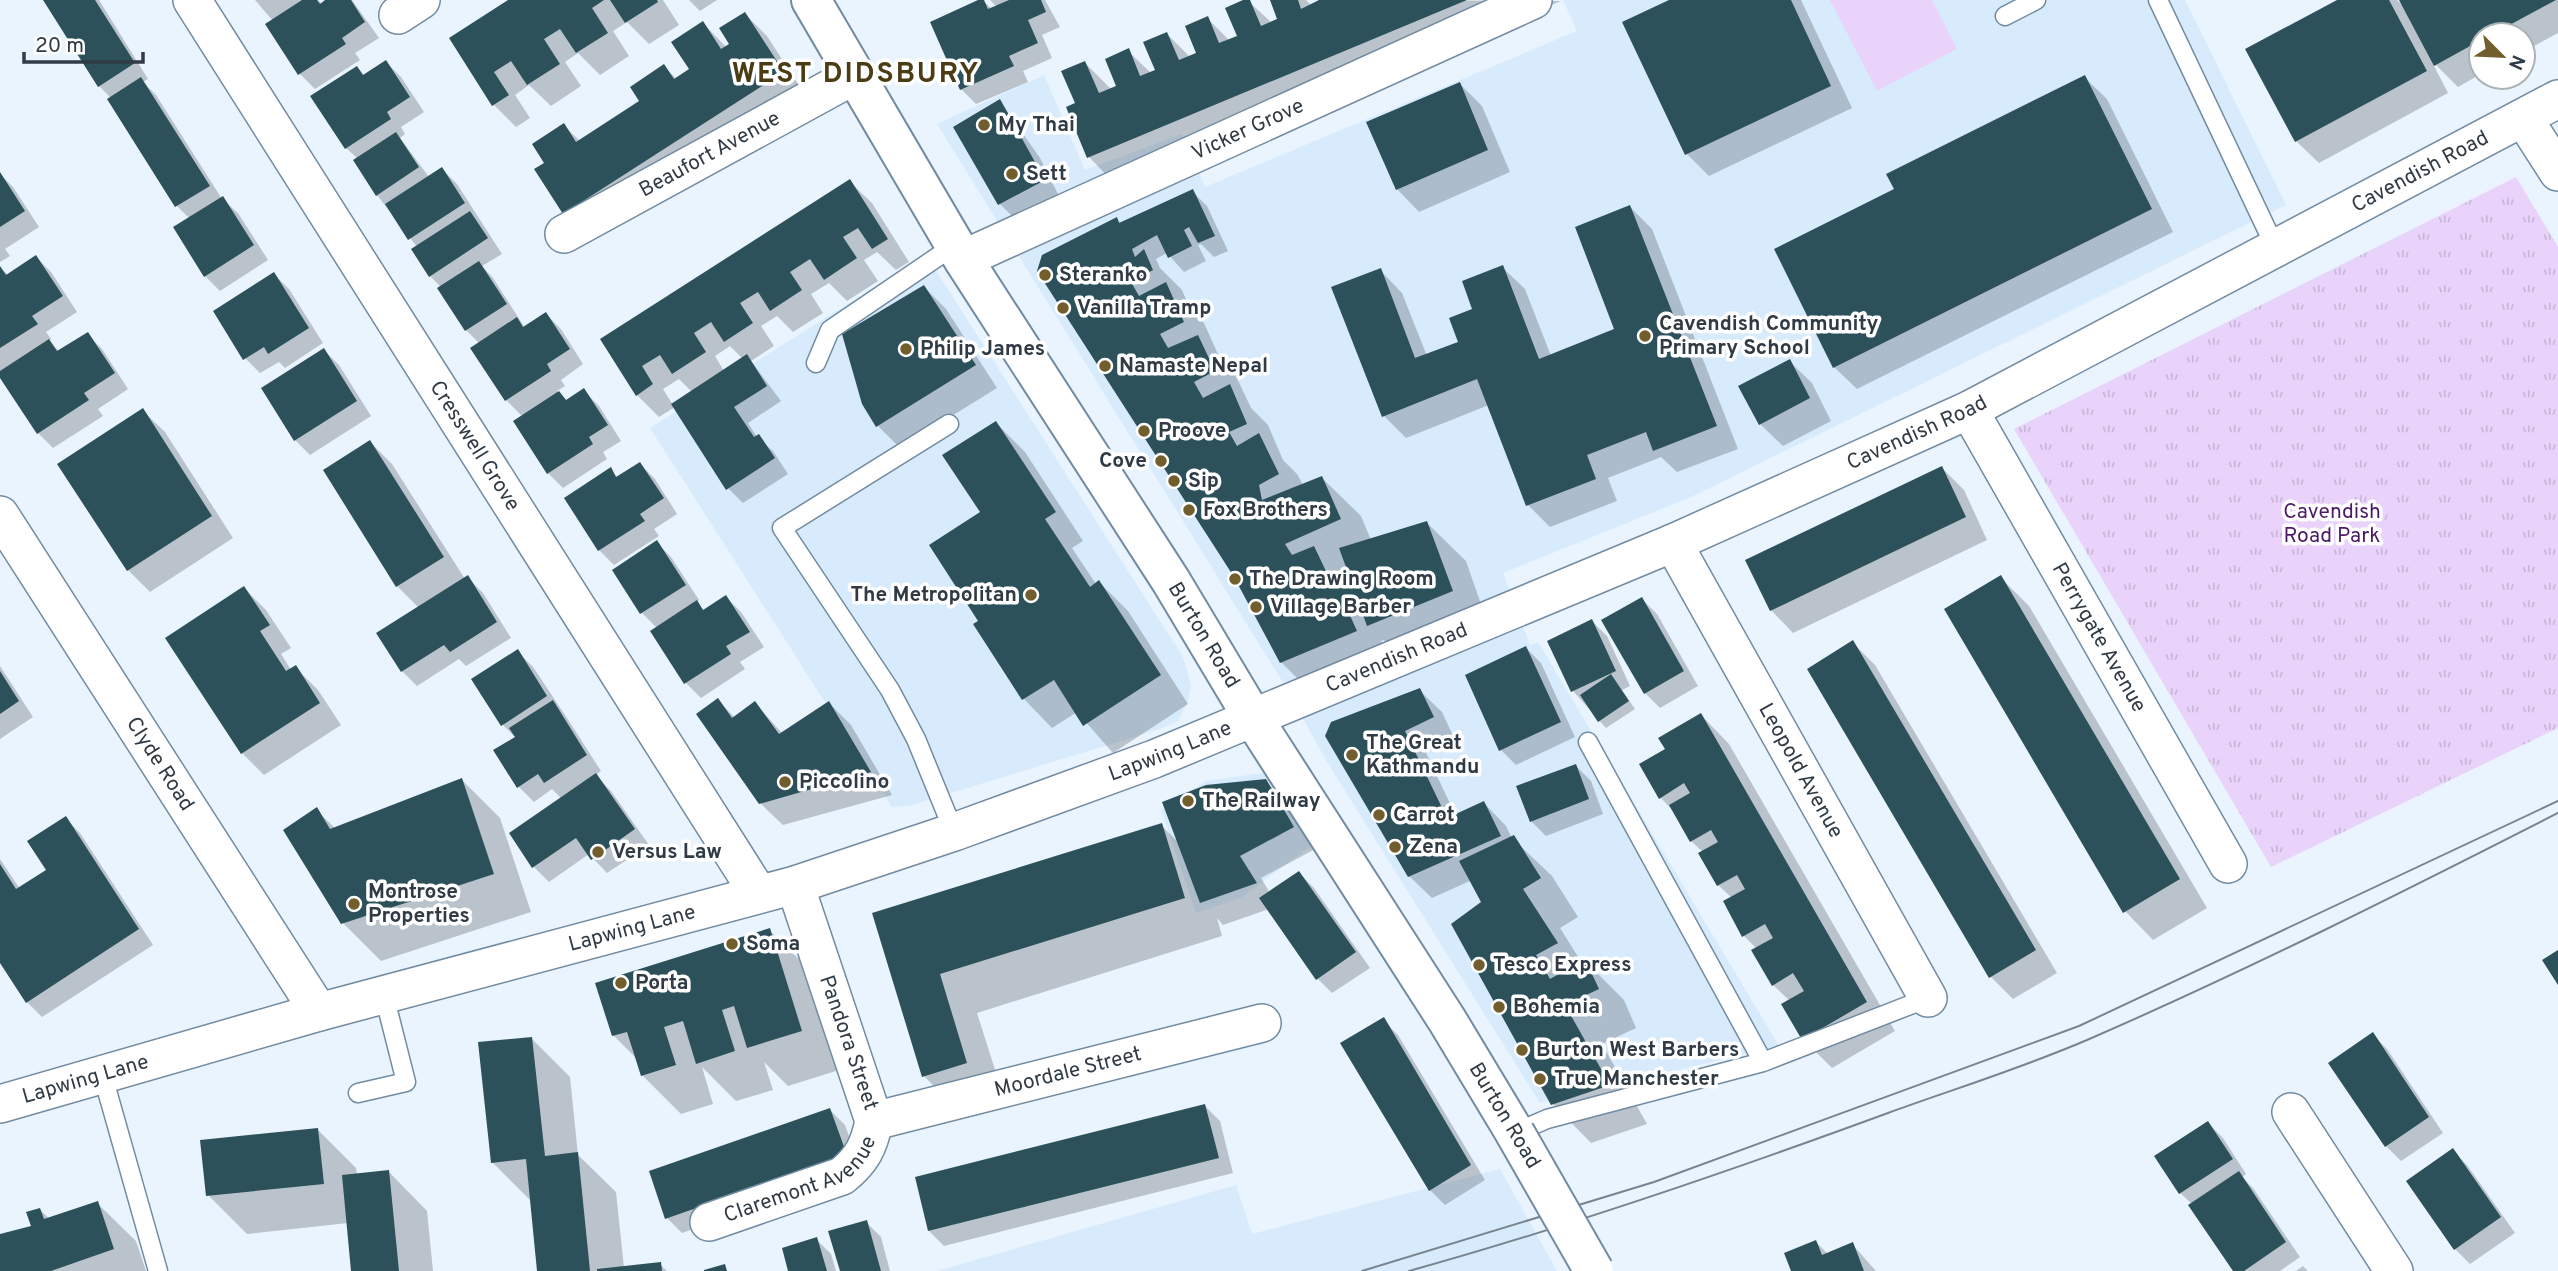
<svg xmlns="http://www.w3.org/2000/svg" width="2558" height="1271" viewBox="0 0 2558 1271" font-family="Overpass,sans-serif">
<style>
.built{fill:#d7ebfd}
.green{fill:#ead3fb}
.park{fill:url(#park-tufts)}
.shadow{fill:#0003;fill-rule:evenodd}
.building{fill:#2c515a}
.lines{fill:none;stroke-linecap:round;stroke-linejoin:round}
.lane-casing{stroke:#728ba2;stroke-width:21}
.street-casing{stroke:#728ba2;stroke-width:40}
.secondary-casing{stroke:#728ba2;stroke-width:42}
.lane{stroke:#fff;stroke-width:18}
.street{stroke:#fff;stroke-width:37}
.secondary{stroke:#fff;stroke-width:38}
.tram{stroke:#79848e;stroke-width:2}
.secondary-bridge-casing{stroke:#728ba2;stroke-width:42;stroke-linecap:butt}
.secondary-bridge{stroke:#fff;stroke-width:38}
.poi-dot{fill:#725d2c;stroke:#fff;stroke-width:2.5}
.labels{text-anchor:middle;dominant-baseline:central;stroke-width:7;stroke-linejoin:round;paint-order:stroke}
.poi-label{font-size:21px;font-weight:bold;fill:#303b45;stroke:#fff;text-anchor:start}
.street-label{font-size:21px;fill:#303b45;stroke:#fff}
.park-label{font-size:21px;fill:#4b1967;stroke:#fff}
.district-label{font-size:28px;font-weight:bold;letter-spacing:2px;fill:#4b3c14;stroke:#fff}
</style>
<defs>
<pattern id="park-tufts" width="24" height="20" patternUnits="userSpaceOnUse" patternTransform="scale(1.75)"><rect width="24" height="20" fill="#ead3fb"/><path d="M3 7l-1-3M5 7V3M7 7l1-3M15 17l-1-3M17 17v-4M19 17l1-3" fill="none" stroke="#c9b6d8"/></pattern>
</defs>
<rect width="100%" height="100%" fill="#e9f4fe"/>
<path class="built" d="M1563 0H2185L2286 205 1691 497 1503 573 1530 645 1538 642 1779 1046 1540 1103 1326 760 1284 684 937 124 1044 75 1085 170 1182 134 1205 187 1577 31Z
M926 255 1183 657 1191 685 1188 701 1178 721 1160 729 909 806 892 807 650 428Z
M1263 773 1273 781 1312 845 1242 897 1196 913 1161 810 1206 781Z
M1500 1169 1557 1271H937L1236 1185 1252 1234Z"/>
<path class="green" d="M1830 0H1932L1957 49 1877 91Z"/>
<path class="park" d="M2516 177 2558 247V728L2271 867 2014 429Z"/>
<path class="shadow" d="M45 0H99L148 79 143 82 156 95 222 199 238 213 268 260 220 291 205 276 190 219 177 206 111 98 99 86Z
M255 0H318L322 4 328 0H352L379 38 355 53 360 60 315 89 300 74 273 21Z
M511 0H663L679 25 649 44 627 22 613 31 629 56 600 75 578 53 565 62 581 86 551 106 529 85 515 95 530 118 516 127 494 105 451 39Z
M689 0H717L700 11Z
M982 0 992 9 997 7 990 0H1045L1060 27 1042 35 1052 58 1023 71 1028 82 976 104 961 89Z
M1247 0 1272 23 1279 20 1272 0H1306L1312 6 1320 0 1561 1 1117 186 1089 157 1077 104 1085 63 1112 90 1119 87 1128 51 1151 73 1157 71 1167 34 1190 57 1199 54 1207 18 1230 41 1239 37Z
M1673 0H1801L1852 108 1709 176 1687 154 1625 23Z
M2340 0H2397L2404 7 2401 0H2558V33L2523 52V35H2481V74L2458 87 2431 60 2448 93 2319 163 2296 141Z
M745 14 767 36 805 95 586 235 564 213 547 163 564 126 580 141 641 102 664 67 677 79 691 70 703 23 726 47 731 44Z
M386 62 401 77 424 112 401 127 405 134 400 138 429 177 442 169 457 184 502 254 482 266 493 278 525 328 546 314 561 329 583 364 561 380 565 386 557 391 567 401 584 391 599 406 621 441 603 452 607 459 563 488 548 473 515 422 523 417 506 400 480 344 466 330 441 287 430 276 417 247 377 195 358 159 346 148 357 68 365 76Z
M2084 77 2107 99 2173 232 1857 389 1834 367Z
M1460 84 1482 106 1510 172 1419 212 1397 189Z
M1000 101 1040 158 1059 196 1015 219 1000 204 980 168Z
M0 174 13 187 39 227 5 249 10 256 0 262Z
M849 181 872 203 909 262 896 270 877 252 864 260 878 281 847 301 829 283 811 294 823 313 793 332 777 316 761 326 774 346 751 361 781 401 748 423 757 437 773 451 788 474 743 503 728 488 675 407 659 417 637 395 602 340ZM730 346 743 359 724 371 715 356ZM679 379 692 392 673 405 663 389Z
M1192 191 1207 206 1228 251 1214 257 1201 244 1198 245 1206 261 1184 272 1167 253 1156 259 1160 268 1182 290 1190 309 1204 323 1221 361 1236 376 1251 408 1268 425 1283 460 1297 474 1303 485 1322 478 1361 516 1371 540 1427 523 1466 561 1490 630 1408 664 1384 640 1381 641 1394 669 1320 701 1281 662 1235 576 1039 271 1117 219 1122 224ZM1349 571 1352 579 1347 581 1340 575Z
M1630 207 1652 229 1738 449 1677 472 1661 457 1608 478 1617 501 1550 527 1528 505 1489 405 1406 438 1384 416 1380 270 1402 293 1427 356 1461 343 1475 310 1502 267 1525 289 1551 356 1617 330Z
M36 257 51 272 77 312 46 332 51 339 49 341 60 352 87 334 102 349 128 389 98 409 103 416 53 448 38 433 0 374V267L8 275Z
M274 274 289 289 323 343 285 368 279 362 260 373 245 358Z
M924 287 946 309 997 388 900 448 878 426 864 403Z
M324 350 339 365 371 416 310 455 295 440Z
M1789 361 1812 383 1831 421 1783 446 1760 424Z
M142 410 165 432 233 538 150 592 128 570Z
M996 423 1025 452 1083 541 1072 548 1096 584 1099 582 1128 611 1188 704 1113 753 1077 712 1052 728 1024 699 975 624 980 621 982 513Z
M370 442 392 464 465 579 468 578 483 593 511 638 466 666 459 659 417 686 402 671 378 634 419 608 397 586Z
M640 464 655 479 677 514 654 529 659 536 614 565 599 550 610 470 618 478Z
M1942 468 1964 490 1987 540 1793 633 1771 610Z
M656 542 671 557 699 600 696 602 704 611 726 597 741 612 764 647 740 662 745 669 701 698 686 683 657 628 642 613 614 570Z
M2000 577 2029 606 2207 908 2153 940 2125 911Z
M244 588 266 610 291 648 281 654 291 670 295 667 318 690 341 725 264 775 242 753Z
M1642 599 1657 614 1698 686 1660 708 1645 693Z
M1592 621 1607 636 1630 686 1622 690 1635 709 1606 728 1573 691 1549 642Z
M1853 643 1875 665 2057 973 2013 999 1991 977 1809 669Z
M1526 648 1541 663 1575 737 1516 765 1501 750Z
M518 652 533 667 567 718 601 771 595 775 611 791 649 845 607 873 589 854 549 882 534 867 511 834 562 799 552 789 534 802 519 787 516 738 503 725Z
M0 666 33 717 0 739Z
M1419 690 1442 712 1455 740 1426 753 1456 816 1484 803 1506 826 1512 838 1552 876 1578 917 1560 928 1582 963 1585 961 1624 1000 1636 1028 1602 1044 1647 1124 1591 1143 1553 1104 1484 903 1472 880 1432 898 1409 876 1327 736Z
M718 700 735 718 755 703 783 734 829 703 851 725 892 795 783 825 760 803Z
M1701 715 1729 744 1895 1031 1832 1068 1803 1039 1790 1001 1773 985 1757 949 1744 936 1732 898 1718 885 1703 852 1691 841 1675 813 1660 797 1667 750Z
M1576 766 1591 781 1603 814 1546 836 1531 821Z
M462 780 500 818 531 912 381 961 343 923 316 810 335 828Z
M1265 781 1288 804 1315 849 1261 878 1270 893 1299 873 1314 888 1370 968 1332 993 1317 978 1269 909 1223 925 1217 918 1222 936 977 1013 1005 1101 962 1115 924 1076 874 914 1161 825 1179 843Z
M65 818 80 833 153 945 42 1017 27 1002 0 960V859L20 889 48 870Z
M769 930 808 968 839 1070 788 1086 764 1062 773 1090 736 1101 702 1067 713 1104 681 1114 642 1075 637 1059 613 1035Z
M1383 1020 1398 1035 1485 1180 1445 1205 1430 1190Z
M2372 1034 2387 1049 2443 1133 2401 1161 2386 1146Z
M532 1039 570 1077 578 1155 616 1192 624 1268 660 1264 667 1271H539L532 1202 492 1162Z
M1205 1106 1220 1121 1233 1173 944 1246 929 1231Z
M830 1110 845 1125 861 1170 682 1233 667 1218Z
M2208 1123 2223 1138 2246 1174 2242 1177 2253 1188 2300 1257 2280 1271H2235L2192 1204 2180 1193Z
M317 1129 356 1168 357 1175 389 1172 427 1211 433 1271H352L348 1223 247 1234 208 1195Z
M2452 1150 2467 1165 2515 1233 2470 1264 2455 1249Z
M97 1203 136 1241 146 1271H0V1236L33 1227 40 1210 50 1219Z
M866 1222 881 1237 890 1271H841Z
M816 1239 831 1254 836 1271H790Z
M1816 1242 1828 1254 1852 1244 1876 1271H1793Z
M2303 1266 2308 1271H2296Z"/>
<path class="building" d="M43 0H95L135 63 98 87Z
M302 0H317L320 4 325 0H351L365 22 342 38 346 44 298 75 265 24Z
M508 0H604L592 8 608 33 576 53 560 29 544 39 560 64 527 85 511 61 494 72 509 95 492 106 449 38Z
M610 0H657L658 2 625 23Z
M978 0H984L988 9 1009 0H1041L1046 12 1028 20 1038 43 1009 56 1014 66 960 90 930 22Z
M1243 0H1250L1261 26 1277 19 1270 0H1298L1301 9 1319 0H1467L1087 158 1066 107 1075 103 1061 71 1085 61 1099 93 1116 86 1105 59 1129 48 1140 76 1155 70 1143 42 1167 32 1179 60 1196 53 1185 26 1208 16 1219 43 1237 36 1225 8Z
M1669 0H1791L1831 86 1685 155 1622 22Z
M2337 0H2389L2427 71 2295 142 2245 49Z
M2399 0H2556L2491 35H2481V40L2434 66Z
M745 12 784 72 563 214 534 169 544 163 532 144 564 123 576 142 639 101 630 87 664 64 674 79 689 69 671 42 703 21 721 49 729 44 719 28Z
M386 60 410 97 387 112 391 119 345 149 310 96 357 66 363 75Z
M2085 75 2152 209 1833 368 1774 249 1894 189 1886 174Z
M141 77 210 186 175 207 107 99Z
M1460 82 1488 150 1396 190 1366 122Z
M1000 99 1045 180 998 205 953 127Z
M396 132 419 167 376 196 353 160Z
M442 167 465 203 408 240 385 204Z
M0 172 25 211 0 227Z
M850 179 888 239 872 249 858 228 843 237 857 258 824 280 810 259 790 272 802 290 770 311 758 292 740 303 753 323 724 342 711 322 694 333 706 352 672 374 660 355 642 366 653 384 636 396 600 339Z
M1193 189 1215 236 1198 243 1189 227 1184 230 1192 246 1168 258 1157 235 1132 249 1135 257 1144 249 1153 270 1131 282 1139 296 1166 282 1184 322 1160 334 1168 348 1198 335 1215 371 1194 382 1203 398 1230 384 1247 424 1229 432 1237 446 1259 433 1279 474 1259 485 1262 500 1322 476 1341 519 1285 544 1292 555 1314 546 1333 586 1350 578 1339 548 1427 521 1453 591 1367 626 1357 598 1344 602 1357 631 1280 663 1234 577 1037 271 1042 255 1117 217 1119 223Z
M223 196 254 245 204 277 173 227Z
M1630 205 1717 426 1653 451 1646 432 1587 455 1596 479 1526 506 1477 379 1382 417 1331 287 1381 268 1415 358 1458 342 1449 318 1472 309 1462 281 1503 265 1539 359 1614 329 1575 227Z
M470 211 488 238 429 277 411 249Z
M36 255 63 296 32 316 38 324 0 348V266L6 275Z
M479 261 507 304 465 331 437 288Z
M274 272 309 328 268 354 264 347 243 360 213 311Z
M924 285 976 365 876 427 862 404 842 334Z
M546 312 570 349 547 364 551 371 505 401 470 348 517 317 523 327Z
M88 332 115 373 84 393 89 400 37 434 0 378V371L49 339 57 351Z
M324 348 357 401 294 441 261 388Z
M747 354 767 386 734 407 754 437 759 434 775 458 726 490 671 404Z
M1790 359 1810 398 1759 425 1738 386Z
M584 388 608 425 589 437 593 444 547 474 513 421 559 391 566 400Z
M143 408 212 516 127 571 57 464Z
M996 421 1056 512 1045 519 1090 587 1099 580 1161 675 1083 726 1054 680 1022 700 973 624 978 621 929 545 980 512 942 455Z
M370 440 444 557 396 587 323 470Z
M640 462 664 498 640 514 645 521 598 551 564 498 611 467 616 477Z
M1942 466 1966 517 1770 611 1745 560Z
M657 540 686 585 640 614 612 570Z
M468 575 497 622 450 652 444 645 401 672 376 633Z
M2001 575 2180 879 2123 913 1944 609Z
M244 586 270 625 260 631 286 671 296 665 320 703 241 754 165 638Z
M726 595 750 632 726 646 731 654 684 684 650 631 697 600 703 610Z
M1642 597 1684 671 1644 694 1601 620Z
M1592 619 1616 671 1571 692 1547 641Z
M1853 640 2036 950 1989 978 1807 669Z
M1526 646 1561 722 1499 751 1465 675Z
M518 649 547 696 501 726 471 679Z
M0 671 19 701 0 714Z
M1611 674 1629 701 1598 722 1580 695Z
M1420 688 1434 717 1405 731 1447 818 1484 801 1501 836 1408 877 1325 736 1331 722Z
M718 698 732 718 755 701 779 734 829 701 871 772 759 804 696 714Z
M553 700 587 755 544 783 538 774 517 788 493 750 515 737 509 728Z
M1701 713 1867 1002 1802 1040 1781 1004 1804 991 1793 973 1772 986 1751 950 1773 938 1765 924 1742 937 1723 901 1745 889 1737 875 1717 886 1698 853 1718 842 1711 830 1690 842 1669 805 1690 793 1684 783 1659 799 1639 764 1665 749 1658 738Z
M1576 764 1589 799 1530 822 1516 786Z
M596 773 635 829 591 860 576 838 532 868 509 833Z
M462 778 494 874 341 924 283 830 317 807 330 829Z
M1266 779 1294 827 1240 856 1257 883 1200 903 1162 802 1206 785Z
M66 816 139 929 26 1003 0 963V864L16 889 46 870 27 841Z
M1162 823 1185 898 940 974 967 1063 922 1077 872 913Z
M1514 835 1541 878 1523 889 1558 943 1536 955 1550 979 1585 959 1599 989 1565 1005 1610 1085 1551 1105 1451 924 1481 902 1459 861Z
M1299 871 1356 952 1316 980 1259 898Z
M770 928 802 1031 747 1048 734 1006 722 1010 735 1051 696 1064 683 1021 664 1027 676 1065 641 1076 627 1032 612 1036 595 983Z
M2558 950V985L2542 960Z
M1384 1017 1471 1165 1429 1191 1340 1043Z
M2373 1032 2429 1117 2385 1147 2328 1063Z
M532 1037 545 1156 578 1152 590 1271H537L526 1159 491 1163 478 1042Z
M1205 1104 1219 1158 928 1231 915 1177Z
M830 1108 847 1155 665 1219 649 1171Z
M2208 1121 2233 1159 2179 1194 2154 1156Z
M318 1128 324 1184 206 1196 200 1140Z
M2453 1148 2501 1217 2454 1250 2406 1181Z
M389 1170 399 1271H351L342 1175Z
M2239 1171 2286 1242 2244 1271H2233L2188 1205Z
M98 1201 114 1249 51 1271H0V1234L31 1226 26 1212 40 1208 44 1219Z
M867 1220 881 1271H840L828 1231Z
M817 1237 827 1271H788L782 1248Z
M1816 1240 1822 1255 1853 1242 1864 1271H1791L1784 1253Z
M661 1262 662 1271H597V1269Z
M725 1264 727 1271H704V1270Z"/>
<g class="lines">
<g class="lane-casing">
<path id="lane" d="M2158 0 2276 249
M2005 16 2036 0
M816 363 830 330 955 245
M949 424 782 528 890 690 916 739 954 832
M1588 742 1763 1062 1928 998
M102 1073 158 1271
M358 1093 406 1082 384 995
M1515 1133 1547 1119 1763 1062"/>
</g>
<g class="street-casing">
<g id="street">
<path id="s1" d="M192 0 758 893"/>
<path d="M398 15 421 0"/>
<path d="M2524 119 2558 172"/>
<path id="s2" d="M564 234 855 75"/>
<path id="s3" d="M963 259 1533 0"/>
<path id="s4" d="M1969 410 2228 864"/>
<path id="s5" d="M0 515 319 1012"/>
<path id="s6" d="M1673 543 1928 998"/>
<path id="s7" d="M0 1104 319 1012 795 885 954 832 1154 759 1673 543 1969 410 2558 99"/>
<path d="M2291 1112 2394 1271"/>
<path id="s8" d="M874 1121 1262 1023"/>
<path id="s9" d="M709 1222 842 1176C862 1160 869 1146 874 1121L795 885"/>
</g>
</g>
<g class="secondary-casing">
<g id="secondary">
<path id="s10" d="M811 0 963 259 1171 581 1253 718 1447 1020 1515 1133"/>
</g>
</g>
<use href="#lane" class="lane"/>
<use href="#street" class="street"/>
<use href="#secondary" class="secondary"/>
<path class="tram" d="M1362 1271 1654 1182 2079 1026 2558 801
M1409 1271C1571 1226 1730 1171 1888 1113 1954 1089 2022 1068 2087 1040 2246 971 2403 892 2558 813"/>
<g class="secondary-bridge-casing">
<path id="secondary-bridge" d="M1515 1133 1594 1271"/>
</g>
<use href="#secondary-bridge" class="secondary-bridge"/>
</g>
<g class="poi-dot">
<circle cx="984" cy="125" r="7"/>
<circle cx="1012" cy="174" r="7"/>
<circle cx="1045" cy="275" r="7"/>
<circle cx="1063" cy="308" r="7"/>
<circle cx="1645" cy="336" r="7"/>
<circle cx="906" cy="349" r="7"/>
<circle cx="1105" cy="366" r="7"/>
<circle cx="1144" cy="431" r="7"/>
<circle cx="1161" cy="461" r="7"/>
<circle cx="1174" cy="481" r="7"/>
<circle cx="1189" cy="510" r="7"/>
<circle cx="1235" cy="579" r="7"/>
<circle cx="1031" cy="595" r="7"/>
<circle cx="1256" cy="607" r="7"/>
<circle cx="1352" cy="755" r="7"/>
<circle cx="785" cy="782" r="7"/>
<circle cx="1188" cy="801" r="7"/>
<circle cx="1379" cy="815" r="7"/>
<circle cx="1395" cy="847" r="7"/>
<circle cx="598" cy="852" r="7"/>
<circle cx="354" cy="904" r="7"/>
<circle cx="732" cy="944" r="7"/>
<circle cx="1479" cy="965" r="7"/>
<circle cx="621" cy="983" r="7"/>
<circle cx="1499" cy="1007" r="7"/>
<circle cx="1522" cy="1050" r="7"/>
<circle cx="1540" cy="1079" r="7"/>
</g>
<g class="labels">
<g class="poi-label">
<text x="998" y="125">My Thai</text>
<text x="1026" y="174">Sett</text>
<text x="1059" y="275">Steranko</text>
<text x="1077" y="308">Vanilla Tramp</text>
<text x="1659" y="324">Cavendish Community<tspan x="1659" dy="24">Primary School</tspan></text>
<text x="920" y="349">Philip James</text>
<text x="1119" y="366">Namaste Nepal</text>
<text x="1158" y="431">Proove</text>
<text x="1147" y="461" text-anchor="end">Cove</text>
<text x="1188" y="481">Sip</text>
<text x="1203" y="510">Fox Brothers</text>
<text x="1249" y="579">The Drawing Room</text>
<text x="1017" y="595" text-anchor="end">The Metropolitan</text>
<text x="1270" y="607">Village Barber</text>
<text x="1366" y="743">The Great<tspan x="1366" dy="24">Kathmandu</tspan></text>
<text x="799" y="782">Piccolino</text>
<text x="1202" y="801">The Railway</text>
<text x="1393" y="815">Carrot</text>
<text x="1409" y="847">Zena</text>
<text x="612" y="852">Versus Law</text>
<text x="368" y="892">Montrose<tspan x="368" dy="24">Properties</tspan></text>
<text x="746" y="944">Soma</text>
<text x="1493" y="965">Tesco Express</text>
<text x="635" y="983">Porta</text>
<text x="1513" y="1007">Bohemia</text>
<text x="1536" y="1050">Burton West Barbers</text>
<text x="1554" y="1079">True Manchester</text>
</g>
<g class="street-label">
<text stroke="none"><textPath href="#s3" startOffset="313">Vicker Grove</textPath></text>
<text stroke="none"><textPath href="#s2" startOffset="166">Beaufort Avenue</textPath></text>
<text stroke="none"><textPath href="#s7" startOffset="2602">Cavendish Road</textPath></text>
<text stroke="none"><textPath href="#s7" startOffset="2035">Cavendish Road</textPath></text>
<text stroke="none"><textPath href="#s1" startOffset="528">Cresswell Grove</textPath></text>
<text stroke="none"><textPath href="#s10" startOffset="747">Burton Road</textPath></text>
<text stroke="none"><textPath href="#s4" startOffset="262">Perrygate Avenue</textPath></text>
<text stroke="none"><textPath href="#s7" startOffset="1468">Cavendish Road</textPath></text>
<text stroke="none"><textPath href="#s7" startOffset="1223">Lapwing Lane</textPath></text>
<text stroke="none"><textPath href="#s5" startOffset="296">Clyde Road</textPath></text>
<text stroke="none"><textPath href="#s6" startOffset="261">Leopold Avenue</textPath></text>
<text stroke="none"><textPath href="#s7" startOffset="656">Lapwing Lane</textPath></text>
<text transform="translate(848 1043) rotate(71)">Pandora Street</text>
<text stroke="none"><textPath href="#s8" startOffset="200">Moordale Street</textPath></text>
<text stroke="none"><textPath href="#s7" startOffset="89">Lapwing Lane</textPath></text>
<text transform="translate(1504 1116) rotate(59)">Burton Road</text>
<text stroke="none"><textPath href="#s9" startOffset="103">Claremont Avenue</textPath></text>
</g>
<g class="park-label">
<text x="2332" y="512">Cavendish<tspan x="2332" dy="24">Road Park</tspan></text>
</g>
<g class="district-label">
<text x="856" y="75">WEST DIDSBURY</text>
</g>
</g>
<g transform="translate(2502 56) rotate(114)"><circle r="33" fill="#ffffff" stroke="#acb1b5" stroke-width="2"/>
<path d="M0-5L12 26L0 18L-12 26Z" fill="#725d2c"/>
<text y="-10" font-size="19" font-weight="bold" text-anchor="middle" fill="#303b45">N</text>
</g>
<path d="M24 52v10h119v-10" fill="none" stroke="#303b45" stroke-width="3.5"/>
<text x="35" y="52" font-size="21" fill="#303b45" stroke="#ffffff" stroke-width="5" paint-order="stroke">20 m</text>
</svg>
